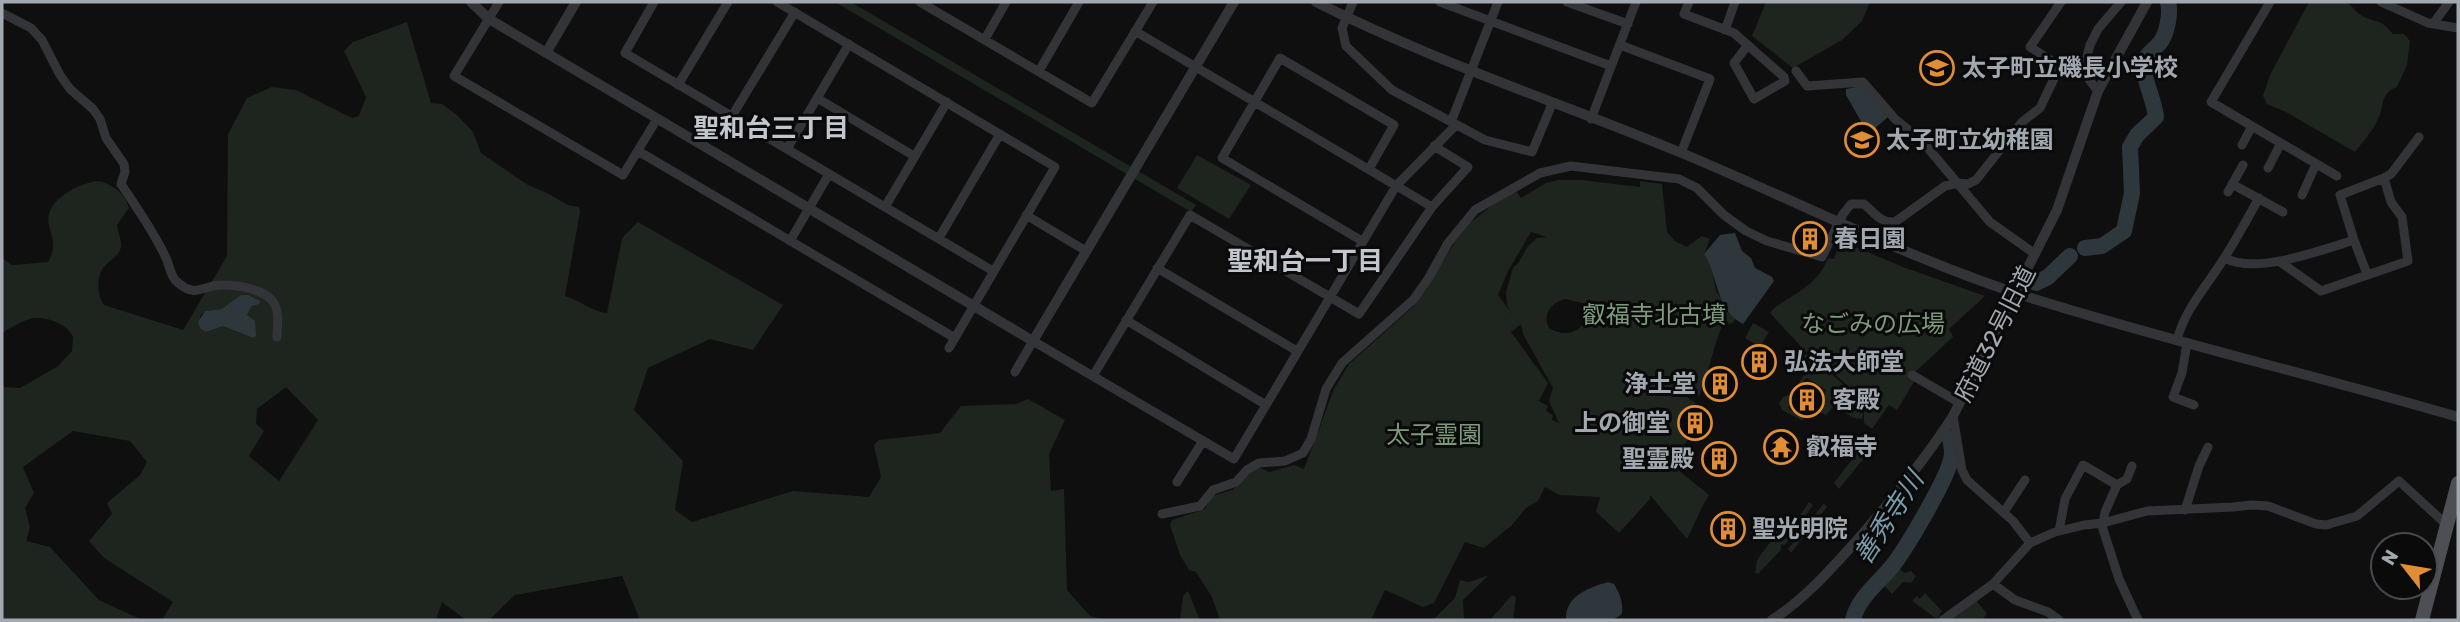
<svg xmlns="http://www.w3.org/2000/svg" width="2460" height="622" viewBox="0 0 2460 622" font-family="Rubik,'Noto Sans JP',sans-serif">
<style>
.green{fill:#1e241e;fill-rule:evenodd}
.water{fill:#2e383c}
.lines{fill:none;stroke-linecap:round;stroke-linejoin:round}
.river{stroke:#2e383c;stroke-width:16}
.minor{stroke:#323437;stroke-width:9}
.tertiary{stroke:#323437;stroke-width:10}
.primary{stroke:#4d4f54;stroke-width:14}
.labels{text-anchor:middle;dominant-baseline:central;stroke-width:6;stroke-linejoin:round;paint-order:stroke}
.poi-label{font-size:24px;font-weight:bold;fill:#a1a8b0;stroke:#0a0a0b;text-anchor:start}
.park-label{font-size:24px;fill:#7d9a7a;stroke:#0a0a0b}
.street-label{font-size:24px;fill:#a1a8b0;stroke:#0a0a0b}
.neighbourhood-label{font-size:26px;font-weight:bold;fill:#c2c6cd;stroke:#0a0a0b}
.water-label{font-size:26px;font-style:italic;fill:#7a9ba9;stroke:#0a0a0b}
</style>
<rect width="100%" height="100%" fill="#0f0f10"/>
<path class="green" d="M835 2H851L1196 205 1191 212Z
M1766 2H1870L1862 21 1842 40 1793 68 1752 36Z
M2309 2H2347C2352 6 2356 12 2361 15 2374 24 2379 16 2393 34H2404L2410 41 2407 65 2397 87C2379 94 2385 106 2378 119 2373 131 2363 141 2355 152L2286 112 2267 104 2263 96 2270 75Z
M407 22 431 103 442 104 457 115 473 132 481 153 528 185 547 193 568 205 579 207 580 212 565 296C581 301 591 311 607 313L622 238 638 222 783 305 753 350 710 339 648 368 634 410 683 461 675 510 692 522 793 491 869 497 881 477 874 445 879 440 940 433 961 406 1016 404 1028 399 1065 420 1049 454 1051 491 1064 489 1067 590 1090 616 1105 620H640L622 576 515 595 489 620H466L442 602 436 620H162L173 602 104 558 89 541 112 514 107 503 140 475 147 462 130 441 73 431 23 467 34 493 25 508 30 527 26 541 50 547 99 600 142 620H2V387L20 388 58 366 72 351 73 337C68 324 48 317 34 318 23 320 11 328 2 333V258L12 265 48 262C61 239 45 232 49 214 53 198 77 185 92 182 99 180 107 183 113 187 121 192 127 199 129 208L117 225C118 232 122 241 121 247 119 257 108 261 103 268 96 279 97 295 104 305L183 330 227 256 228 134 247 98 272 87 296 90 352 118 359 116 366 97 344 51 353 42ZM252 306 247 315 253 338 223 326 206 332 200 316 205 311ZM286 387 318 420 279 481 249 456 264 431 256 424 257 409Z
M1197 155 1251 185 1229 219 1177 188Z
M1558 180H1582L1640 187V181L1662 184 1667 232 1675 241 1687 247 1702 236 1710 239 1704 254 1712 270 1716 291 1735 319 1733 323C1730 324 1725 325 1722 327 1718 331 1705 385 1699 396L1683 387 1679 392 1696 403 1679 422 1687 428 1688 439 1672 465 1709 495C1700 509 1695 524 1687 539L1650 495V499L1619 533 1596 512 1600 497 1559 495 1545 487 1538 501 1526 508 1512 525 1484 548 1465 542 1434 603 1423 607 1385 590 1371 620H1220L1212 597 1196 572 1189 570 1180 555 1170 525 1172 520 1205 509 1212 496 1232 490 1254 470 1261 468 1269 472 1294 465 1304 469 1334 389 1349 364 1414 306 1457 239 1470 223 1490 207 1516 191 1521 198 1546 183ZM1531 232 1547 237 1537 238 1528 246 1519 262 1513 268 1506 292 1507 305 1513 315 1498 295 1508 271ZM1565 299 1583 303 1587 306C1589 330 1568 340 1549 328 1542 314 1551 303 1565 299ZM1521 324 1523 334 1553 388 1549 401 1559 423 1552 420 1553 415 1546 411 1548 406 1539 401 1548 383 1511 332Z
M1846 243 1903 267 1985 296 1949 329 1953 337 1914 373 1917 377 1897 410 1889 405 1872 429 1864 423V412L1850 398V388L1812 354 1805 351 1770 313 1773 309C1796 292 1817 286 1828 258L1834 259 1839 244Z
M1753 323 1769 332 1760 347 1745 338Z
M1800 353 1811 356 1845 386C1841 406 1848 404 1863 414L1862 419 1853 418 1835 405 1826 415 1820 412 1818 407 1826 390 1807 378 1804 380 1788 408 1803 418V421L1782 410 1779 403 1783 397 1792 394 1805 373 1804 368 1796 363 1789 371 1786 370 1793 358Z
M1857 453 1864 458 1839 489 1834 483Z
M1809 502 1813 505 1785 545 1781 544V550L1758 574 1755 573 1757 560 1774 537 1771 530 1775 528 1782 542Z
M1824 503 1827 507 1791 553 1788 549Z
M1896 567 1905 573 1911 571 1916 576 1911 583 1903 582 1892 594 1881 582Z
M1489 575 1463 600 1464 620 1434 619 1455 598 1460 580 1469 582Z
M1188 591 1200 620H1180L1183 596Z
M1925 593 1942 611 1937 619 1912 601 1917 596 1920 599Z
M1512 595 1516 597 1513 620H1490Z
M1975 599 1987 614 1982 620H1943Z"/>
<path class="water" d="M1862 86 1888 117 1873 130H1866L1846 95V89Z
M1735 233 1742 251 1751 258 1755 268 1772 277 1774 281 1743 324C1715 309 1719 277 1704 254L1720 235Z
M241 295H248L260 301 259 304 252 306 247 315 255 321 256 336 253 338 223 326 206 332 200 328 198 322 205 311 222 309Z
M1608 582 1614 584C1619 592 1625 606 1621 615L1612 620H1566C1565 596 1588 588 1608 582Z"/>
<g class="lines">
<path class="river" d="M2085 248 2102 246 2124 231 2132 193 2130 147 2137 135 2156 117C2155 101 2141 75 2144 62 2146 54 2154 50 2159 44 2167 35 2171 13 2168 2
M2036 283 2048 277 2070 256
M1853 620C1858 597 1880 582 1894 564 1907 546 1951 474 1952 454 1952 449 1951 443 1950 438"/>
<path class="minor" d="M499 2 454 76 623 175 657 119
M654 2 625 53 993 271
M777 2 1055 167 949 348
M920 2 1092 103 1153 2
M1353 2 1342 28 1346 46 1392 90 1485 140 1532 152 1552 104
M1440 2 1611 66
M1567 2 1628 24
M1689 2 1684 14 1734 33 1784 77 1785 81 1754 99 1734 63 1748 45
M2270 2 2211 102 2337 176
M2381 2 2428 23 2458 28
M2 13 31 28 42 40 60 75 70 89 93 109 100 119 106 138 124 164 125 172 121 184C137 208 154 232 166 258 170 266 170 276 177 282 197 299 201 285 222 285 238 285 267 289 275 305 280 315 277 326 277 337
M2433 24 2449 2
M1725 30 1735 2
M1135 31 1432 207
M985 39 1006 2
M1620 45 1710 79 1681 153
M2060 66 2083 72
M1039 71 1079 2
M1796 71 1807 86 1863 82 1895 119 1922 141 1990 222 2035 254
M678 85 728 2
M2098 91 2083 72 2090 45 2098 29 2121 2
M817 98 914 156
M732 116 795 12
M1591 119 1636 2
M1451 122 1498 2
M2242 145 2252 126
M787 149 849 44
M638 151 955 338
M2268 168 2281 143
M2384 178 2391 174 2419 137
M2232 184 2283 212
M2228 192 2243 165
M2302 195 2316 164
M885 207 947 102
M1026 215 1086 251
M939 238 1000 134
M2354 240 2367 274
M790 241 829 174
M1362 241 1222 158 1280 58 1394 125 1369 169
M2225 258C2256 275 2322 250 2354 240L2340 195 2384 178 2391 202 2402 217 2408 261 2321 291 2279 261
M1157 268 1297 351
M1126 320 1266 405
M2177 340C2185 309 2206 287 2223 260 2236 240 2247 219 2259 198
M2187 343 2182 373 2173 397 2194 405
M1015 372 1033 341 1234 459 1396 186 1456 125
M1912 375 1960 403
M1093 376 1190 215 1359 314 1432 207 1468 167 1434 146
M1953 416 1962 470 1967 480 2013 521 2030 543
M1177 482 1203 441
M2185 510 2199 466 2208 447
M2004 512 2025 480
M1162 514 1200 506 1213 490 1236 482 1247 470 1259 463 1285 461 1303 453 1311 439 1326 389 1342 363 1413 300 1428 279 1448 243 1475 210 1540 173 1571 166 1679 179 1697 188 1724 215 1746 231 1767 241 1822 257 1843 214 1851 204H1864C1875 213 1880 223 1895 222L1945 186 1958 183 1968 184 1976 180 2022 122 2040 108 2060 66 2030 47 2061 2
M2101 523 2119 579 2138 620
M2103 523 2105 512 2117 485 2127 479 2132 466
M2059 531 2065 499 2083 465 2117 485
M1993 584 2015 600 2048 612 2059 620
M1943 620 1993 584 2030 543 2055 532 2084 525 2103 523 2147 511 2233 507 2251 505 2268 506 2316 524 2326 525 2357 516 2399 481 2447 525"/>
<path class="tertiary" d="M471 2 489 19 1033 341 1234 2
M1316 2C1435 62 1561 103 1684 154 1799 202 1909 259 2028 297 2170 342 2315 375 2458 417
M546 53 576 2
M1772 620C1806 598 1831 569 1858 539 1892 500 1925 460 1953 416L2057 210 2098 91 2147 2"/>
<path class="primary" d="M2422 620 2458 483"/>
</g>
<defs>
<g id="school-ring" transform="scale(1.75)"><circle r="9.5" fill="#0a0a0b" stroke="#e18d36" stroke-width="1.5"/><path d="M0-5L7-2L0 1L-7-2ZM-4 1L0 2.5L4 1V4Q0 6-4 4Z" fill="#e18d36"/></g>
<g id="building-ring" transform="scale(1.75)"><circle r="9.5" fill="#0a0a0b" stroke="#e18d36" stroke-width="1.5"/><path d="M-4-6H4V6H1V3H-1V6H-4ZM-2.5-4.3h1.7v1.8h-1.7ZM.8-4.3h1.7v1.8H.8ZM-2.5-1h1.7V.8h-1.7ZM.8-1h1.7V.8H.8Z" fill="#e18d36"/></g>
<g id="temple-ring" transform="scale(1.75)"><circle r="9.5" fill="#0a0a0b" stroke="#e18d36" stroke-width="1.5"/><path d="M0-6L5-2H3V0L6.5 2.5H4V6H1.5V3h-3V6H-4V2.5H-6.5L-3 0V-2H-5Z" fill="#e18d36"/></g>
</defs>
<g fill-rule="evenodd">
<use href="#school-ring" x="1937" y="68"/>
<use href="#school-ring" x="1862" y="140"/>
<use href="#building-ring" x="1810" y="239"/>
<use href="#building-ring" x="1759" y="362"/>
<use href="#building-ring" x="1720" y="384"/>
<use href="#building-ring" x="1807" y="400"/>
<use href="#building-ring" x="1695" y="423"/>
<use href="#temple-ring" x="1781" y="447"/>
<use href="#building-ring" x="1719" y="459"/>
<use href="#building-ring" x="1728" y="529"/>
</g>
<g class="labels">
<g class="poi-label">
<text x="1962" y="68">太子町立磯長小学校</text>
<text x="1886" y="140">太子町立幼稚園</text>
<text x="1834" y="239">春日園</text>
<text x="1784" y="362">弘法大師堂</text>
<text x="1696" y="384" text-anchor="end">浄土堂</text>
<text x="1832" y="400">客殿</text>
<text x="1670" y="423" text-anchor="end">上の御堂</text>
<text x="1806" y="447">叡福寺</text>
<text x="1694" y="459" text-anchor="end">聖霊殿</text>
<text x="1752" y="529">聖光明院</text>
</g>
<g class="park-label">
<text x="1654" y="315">叡福寺北古墳</text>
<text x="1873" y="324">なごみの広場</text>
<text x="1434" y="435">太子霊園</text>
</g>
<g class="street-label">
<text transform="translate(1995 334) rotate(-63)">府道32号旧道</text>
</g>
<g class="neighbourhood-label">
<text x="771" y="128">聖和台三丁目</text>
<text x="1305" y="261">聖和台一丁目</text>
</g>
<g class="water-label">
<text transform="translate(1889 518) rotate(-57)">善秀寺川</text>
</g>
</g>
<rect width="2460" height="622" fill="none" stroke="#a1a8b0" stroke-width="7"/>
<g transform="translate(2404 566) rotate(301)"><circle r="33" fill="#0a0a0b" stroke="#46494d" stroke-width="2"/>
<path d="M0-5L12 26L0 18L-12 26Z" fill="#e18d36"/>
<text y="-10" font-size="19" font-weight="bold" text-anchor="middle" fill="#a1a8b0">N</text>
</g>
</svg>
